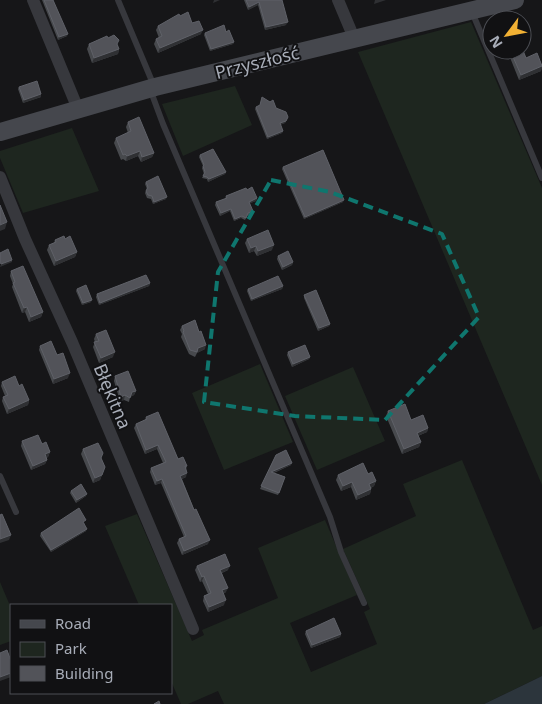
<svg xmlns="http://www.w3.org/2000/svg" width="542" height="704" viewBox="0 0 542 704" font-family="'Noto Sans',sans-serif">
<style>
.green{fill:#1e261f}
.water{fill:#2c353c}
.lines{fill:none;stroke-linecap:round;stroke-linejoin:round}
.lane{stroke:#37383d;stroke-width:6}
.street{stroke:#37383d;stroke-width:12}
.secondary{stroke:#45474d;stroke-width:18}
.wall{fill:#47494d}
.shaded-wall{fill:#2f3033}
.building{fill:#525359;stroke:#5f6168}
.marked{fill:none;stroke:#0f766e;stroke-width:4;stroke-dasharray:10 6;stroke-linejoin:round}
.labels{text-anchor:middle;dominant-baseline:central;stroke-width:4;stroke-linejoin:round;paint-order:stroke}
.street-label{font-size:18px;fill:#a8adb8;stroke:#111113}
</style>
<rect width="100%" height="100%" fill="#161618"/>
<path class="green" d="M471 22 542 188V485L358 52Z
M235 86 252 125 183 156 162 104Z
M72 128 99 191 23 213 0 158V151Z
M260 364 293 442 224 470 192 393Z
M353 367 385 441 317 470 285 396Z
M462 460 533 630 542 626V676L484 704H224L218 691 188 704H181L171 681V605H139L105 526 137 514 192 641 204 635 202 630 278 598 258 548 325 520 357 595 290 623 311 672 377 644 364 612 370 609 343 549 416 516 403 484Z
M0 582 11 608V641L0 645Z"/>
<path class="water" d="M542 676V704H484Z"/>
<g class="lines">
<path class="lane" d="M118 0 154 86
M472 12 542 178
M150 89 163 124 330 517 341 552 364 603
M0 476 16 512"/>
<path class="street" d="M33 0 78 109
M338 0 354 38
M0 177 25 239 72 342 193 629"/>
<path class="secondary" d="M0 132 155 87 515 0"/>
</g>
<path class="wall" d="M42 0H53L67 36 58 40Z
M244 0H282L286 25 265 30 258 5 248 10Z
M180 16 192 23 201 34 158 53 154 44 156 39 159 38 156 30 158 26Z
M226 32 234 42 233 44 210 51 204 35 205 33Z
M108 38 119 49 118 54 92 63 87 49 89 44Z
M510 50 542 66 541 71 519 80 509 55Z
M19 87 41 97 23 103 18 89Z
M256 107 276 108 288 117 285 123 280 125 283 131 282 133 267 139 255 109Z
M128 122 154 153 152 157 141 162 138 156 126 161 123 159 121 160 114 143 116 138 128 133 126 127Z
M200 155 226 172 225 174 208 182 207 179 202 178 204 174 202 168 203 166 199 157Z
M283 167 343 202 304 219 282 169Z
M146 182 166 199 153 204 151 199 147 198 145 193 147 189 145 184Z
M247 190 257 198 256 201 250 203 252 214 247 216 245 220 241 218 234 221 230 211 220 216 215 205 216 202 225 199 226 196Z
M65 239 77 252 75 257 54 266 47 250 49 245 54 243 55 240Z
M247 239 272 250 257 256 254 251 249 253 245 243Z
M278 256 293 262 292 265 282 270 277 259Z
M11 271 43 312 41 317 29 322 25 312 22 313 12 287 13 284 10 276Z
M150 283 149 286 99 305 96 297 97 294Z
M283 286 282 289 251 301 247 291 248 289Z
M77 289 91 302 82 305 76 291Z
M304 295 330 324 329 326 318 331 304 298Z
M182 326 199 332 205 349 197 353 195 357 189 354 181 337 182 334 180 330Z
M96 334 113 357 99 363 93 347 95 342 94 339Z
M40 346 68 378 53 384 39 350Z
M288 352 310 357 309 359 292 367 287 355Z
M115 376 136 391 134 395 130 397 129 402 124 400 120 401 114 381Z
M2 382 19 386 29 400 28 405 7 414 2 401 3 397 5 396 1 386Z
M388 411 411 420 428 428 427 432 418 436 421 442 419 447 402 454 386 416Z
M146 417 178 459 187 466 186 469V477L182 479 208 544 182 555 177 543 179 539 184 537 161 483 155 485 150 472 151 468 163 463 157 449 145 454 134 428 136 424 145 420Z
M22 441 42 444 50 452 48 457 46 458 47 460 45 464 31 470 21 446Z
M83 449 101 458 105 467 100 480 93 483 81 454Z
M276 455 291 465 274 473 285 477 278 495 260 489Z
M368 474 376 481 374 486 371 488V489L370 494 356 500 351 487 341 491 336 480 338 475Z
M71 491 86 496 76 503 70 493Z
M85 523 84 524 86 531 51 552 40 536 41 533Z
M197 566 228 570 222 573 226 592 223 594 224 605 208 612 203 601 204 596 208 594 202 581 200 582 195 570Z
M306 631 341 634 340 637 311 648 305 634Z"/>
<path class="shaded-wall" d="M214 0H220L213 3Z
M375 0H386L374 4Z
M259 2 258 5 248 10 249 7Z
M288 22 286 25 265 30 266 27Z
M203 30 201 34 158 53 160 48Z
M68 34 67 36 58 40 59 37Z
M234 42 233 44 210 51 211 49Z
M119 49 118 54 92 63 94 58Z
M542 66 541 71 519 80 521 75Z
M41 94V97L23 103 24 100Z
M288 117 285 123 279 125 280 123Z
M283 131 282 133 267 139 268 137Z
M140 151 138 156 126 161 127 156Z
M154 153 152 157 141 162 142 157Z
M226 172 225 174 208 182 209 179Z
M167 197 166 199 153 204 154 202Z
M257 198 256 201 248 204 249 202Z
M344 200 343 202 304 219 305 217Z
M231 209 230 211 220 216 221 213Z
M242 216 241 218 234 221 235 219Z
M7 222 5 229 0 231V225Z
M274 245 272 250 257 256 258 251Z
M256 246 254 251 249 253 251 248Z
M77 252 75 257 54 266 56 261Z
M12 260V262L0 267 1 264Z
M293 262 292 265 282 270 283 267Z
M150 283 149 286 99 305 100 303Z
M283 286 282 289 251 301 252 299Z
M92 300 91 302 82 305 83 303Z
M27 307 25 312 22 313 24 308Z
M43 312 41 317 29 322 31 317Z
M330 324 329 326 318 331 319 328Z
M206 345 205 349 197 353 198 348Z
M115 352 113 357 99 363 101 358Z
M310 357 309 359 292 367 293 364Z
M70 373 68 378 53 384 54 379Z
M136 391 134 395 130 397 132 392Z
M125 395 124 400 120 401 121 397Z
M29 400 28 405 7 414 9 409Z
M428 428 427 432 415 437 417 433Z
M421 442 419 447 402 454 404 449Z
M158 445 157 449 145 454 146 450Z
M50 452 48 457 43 459 45 454Z
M47 460 45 464 31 470 33 466Z
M292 463 291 465 270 474 271 472Z
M187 473 186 477 179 480 180 476Z
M102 475 100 480 93 483 95 478Z
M162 479 161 483 155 485 157 481Z
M376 481 374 486 368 489 369 484Z
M352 482 351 487 341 491 343 486Z
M371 489 370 494 356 500 358 495Z
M87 494 86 496 76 503 77 500Z
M87 529 86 531 51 552V550Z
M11 535 9 540 0 543V539Z
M210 540 208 544 182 555 184 551Z
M230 566 228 570 219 574 220 570Z
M204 576 202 581 200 582 202 577Z
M228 588 226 592 220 595 222 590Z
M226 600 224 605 208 612 209 607Z
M341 634 340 637 311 648 312 645Z
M11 673V677L0 681V677Z"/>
<path class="building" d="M44 0H53L68 34 59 37Z
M246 0H282L288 22 266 27 259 2 249 7Z
M188 12 192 23 199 21 203 30 160 48 156 39 162 36 158 26 179 14 180 16Z
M224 25 226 32 229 30 234 42 211 49 205 33Z
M114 35 119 40 117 44 119 49 94 58 89 44 107 36 108 38Z
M522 48 526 58 537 53 542 66 521 75 510 50H522Z
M37 81 41 94 24 100 19 87Z
M262 97 270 102 273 100 276 108 286 112 288 117 286 121 280 123 283 131 268 137 256 107 260 105Z
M139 117 154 153 142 157 140 151 127 156 125 154 123 155 116 138 131 131 128 122Z
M213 149 226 172 209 179 207 177 203 176 205 172 203 166 204 165 200 155Z
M323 150 344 200 305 217 283 167Z
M158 176 167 197 154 202 152 196 148 195 146 191 148 187 146 182Z
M252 187 257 198 249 202 253 211 248 213 246 218 242 216 235 219 231 209 221 213 216 202 227 198 226 196 246 188 247 190Z
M0 205 7 222 0 225Z
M268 230 274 245 258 251 256 246 251 248 247 239Z
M64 236 65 239 70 236 77 252 56 261 49 245 56 242 55 240Z
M8 249 12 260 1 264 0 262V253Z
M288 251 293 262 283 267 278 256Z
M23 266 43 312 31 317 27 307 24 308 13 283 15 282 11 271Z
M146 275 150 283 100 303 97 294Z
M278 276 283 286 252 299 248 289Z
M86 285 92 300 83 303 77 289Z
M316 290 330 324 319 328 304 295Z
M195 320 199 332 201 331 206 345 198 348 197 352 190 350 183 332 184 331 182 326Z
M106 330 115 352 101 358 94 342 99 341 96 334Z
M51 341 57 355 63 353 70 373 54 379 40 346Z
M305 345 310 357 293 364 288 352Z
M128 371 136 391 132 392 130 398 125 395 121 397 115 376Z
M15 376 19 386 22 384 29 400 9 409 3 397 8 395 2 382Z
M405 404 411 420 423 415 428 428 417 433 421 442 404 449 388 411Z
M158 412 178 459 183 457 187 466H185L187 473 180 476 194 510 196 509 210 540 184 551 179 539 186 536 162 479 157 481 151 468 166 462 158 445 146 450 136 424 147 419 146 417Z
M38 435 42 444 46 442 50 452 45 454 47 460 33 466 22 441Z
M98 443 103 453 101 458 105 467 102 475 95 478 83 449Z
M286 450 292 463 271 472 285 477 279 493 261 486 276 455Z
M363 463 368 474 372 472 376 481 369 484 371 489 358 495 352 482 343 486 338 475Z
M81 484 87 494 77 500 71 491Z
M79 508 86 520 83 522 87 529 51 550 41 533Z
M2 514 11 535 0 539V515Z
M225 554 230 566 220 570 228 588 222 590 226 600 209 607 204 596 211 593 204 576 202 577 197 566Z
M334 618 341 634 312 645 306 631Z
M7 650 11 661V673L0 677V653Z
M159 701 160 704H154Z"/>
<path class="marked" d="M271 180 330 192 442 234 479 317 385 420 295 416 204 402 218 272Z"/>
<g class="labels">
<g class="street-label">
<text transform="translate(257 62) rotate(-14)">Przyszłość</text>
<text transform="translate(113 396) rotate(67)">Błękitna</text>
</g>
</g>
<rect x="10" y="604" width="162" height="90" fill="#111113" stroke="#4d4f55"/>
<rect x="20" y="620" width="25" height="8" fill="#45474d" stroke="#4d4f55"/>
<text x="55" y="629" font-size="15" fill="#a8adb8">Road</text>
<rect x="20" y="642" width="25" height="15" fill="#1e261f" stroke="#4d4f55"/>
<text x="55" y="654" font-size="15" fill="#a8adb8">Park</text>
<rect x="20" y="666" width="25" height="15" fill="#525359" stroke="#4d4f55"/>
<text x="55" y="679" font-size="15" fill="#a8adb8">Building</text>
<g transform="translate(507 35) rotate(238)"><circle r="24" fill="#111113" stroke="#4d4f55"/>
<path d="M0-4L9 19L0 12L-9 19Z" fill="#f2b134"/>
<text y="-8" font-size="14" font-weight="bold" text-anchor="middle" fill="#a8adb8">N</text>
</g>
</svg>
